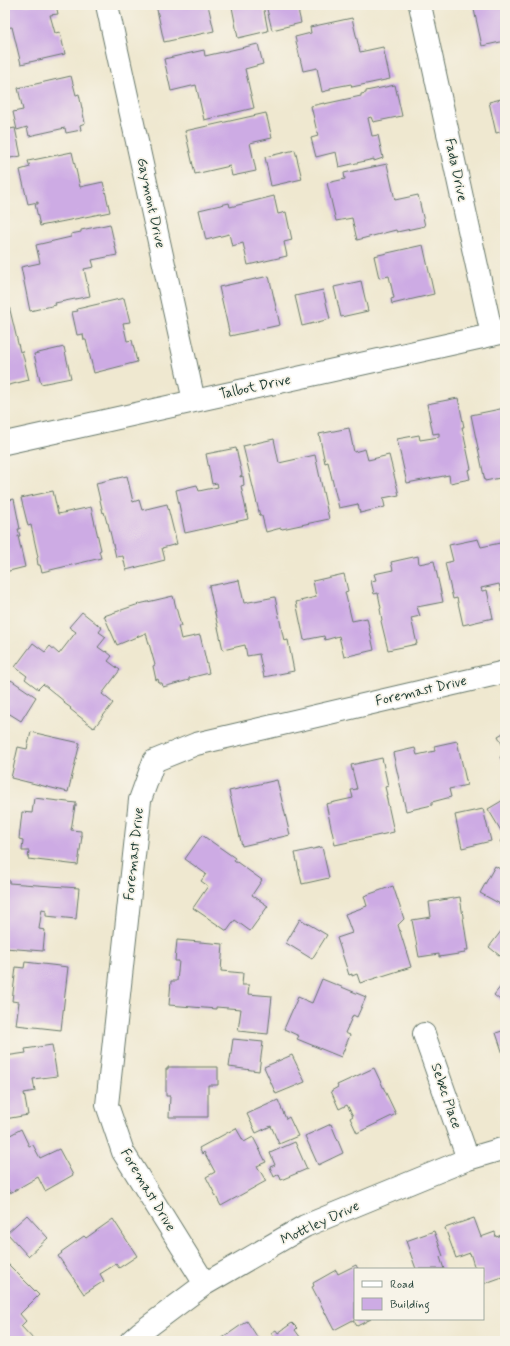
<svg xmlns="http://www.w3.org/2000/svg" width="510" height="1346" viewBox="0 0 510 1346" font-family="Mynerve,sans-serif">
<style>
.building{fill:#cdabe4}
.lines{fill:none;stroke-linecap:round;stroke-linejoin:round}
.minor-casing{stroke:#68796b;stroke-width:24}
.minor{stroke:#fff;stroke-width:22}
.labels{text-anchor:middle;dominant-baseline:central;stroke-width:3.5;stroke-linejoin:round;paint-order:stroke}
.street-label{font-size:14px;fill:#1f3d34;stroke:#f7f3e8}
</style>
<rect width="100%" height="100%" fill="#f7f3e8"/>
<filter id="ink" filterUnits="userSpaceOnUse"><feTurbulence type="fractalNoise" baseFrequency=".025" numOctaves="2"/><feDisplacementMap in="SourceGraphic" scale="8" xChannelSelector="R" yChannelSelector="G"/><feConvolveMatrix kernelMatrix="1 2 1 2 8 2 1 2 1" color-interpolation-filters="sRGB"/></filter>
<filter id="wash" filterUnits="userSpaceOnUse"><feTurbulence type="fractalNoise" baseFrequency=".012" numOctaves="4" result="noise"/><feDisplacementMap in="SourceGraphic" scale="16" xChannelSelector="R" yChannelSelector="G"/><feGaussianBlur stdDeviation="0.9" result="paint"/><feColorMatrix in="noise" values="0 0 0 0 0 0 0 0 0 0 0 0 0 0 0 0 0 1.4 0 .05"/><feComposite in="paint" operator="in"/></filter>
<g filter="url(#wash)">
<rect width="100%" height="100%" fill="#efe8d0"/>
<g id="blocks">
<path class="building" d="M5 5H56L58 14 50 15 55 33 60 32 65 54 21 64 12 27 5 28Z
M156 5H208L214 31 164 42Z
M243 5H263L268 31 238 38 232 7Z
M266 5H297L301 23 272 30Z
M473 5H505V41L482 46Z
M352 18 360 52 383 47 390 79 352 87 351 84 330 88V90L322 92 317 68 303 71 295 37 311 33 310 27Z
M258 44 263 64 245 69 254 108 204 120 196 85 171 91 164 59 204 50 205 56Z
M71 76 76 95 79 94 85 123 80 125 81 130 66 133 65 128 29 136 27 127 17 130 13 112 23 110 18 88Z
M395 85 402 116 373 122 371 117 368 118 372 136 378 135 383 158 374 161V159L339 167 336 152 316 157 311 138 318 136 311 106 324 103V104L361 96V94L366 93V91Z
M505 98V131L496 133 489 102Z
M266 113 272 138 250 143 256 171 232 176 230 166 195 174 185 131Z
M15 128 21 156 5 159V130Z
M295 150 302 179 271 186 265 157Z
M72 152 80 187 103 182 110 212 40 226 35 204H38V202L28 204 20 170 30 167 28 161Z
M387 164 395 200 418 195 425 226 397 232 396 230 357 240 352 218 336 221 327 183 345 179 344 173Z
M274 196 278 214 286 212 292 240 284 242 287 256 248 265 243 243 232 246 229 234 206 240 199 210 229 203 230 207Z
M110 224 117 255 92 260 94 267 84 269 90 296 55 303 56 305 30 311 21 267 40 263 36 245 71 237V234L81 232V230Z
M423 245 434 294 392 304 391 299 394 298 389 276 379 278 374 256Z
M269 276 280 325 230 336 219 287Z
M361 281 368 311 341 317 334 287Z
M323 290 330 319 302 326 295 296Z
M124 298 130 322 123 323 127 341 132 340 137 362 94 373 86 340H84L83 334 77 335 72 312 78 311 77 309Z
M9 306 20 352 22 351 29 380 5 386V307Z
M64 347 71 378 41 384 34 354Z
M505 390V406H504L501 391Z
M458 398 464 427H462L471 469 468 470 470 479 450 483 449 475 407 483 397 439 419 435 420 440 439 437V433L433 434 427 404Z
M505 408V477L485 481 471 415Z
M349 428 354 452 365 449 368 460 389 455 399 495 383 498 385 507 360 513 358 504 339 508 328 462 325 463 319 434Z
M274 439 279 463 315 455 329 519 282 529 281 528 266 532 262 516H260L243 446Z
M236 448 242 475 240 476V477L243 476 244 485 241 486 248 519 185 533 176 490 197 485 199 491 218 487 217 483 212 484 206 454Z
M127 476 133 502 139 500 142 510 167 504 177 544 162 548 165 560 126 570 123 556 116 557 108 523H107L104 512 103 513 96 483Z
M53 491 58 514 91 507 101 550 99 551 101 558 42 572 40 565H38L37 558 38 557 31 525 28 526 21 498Z
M14 499 20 529H18L20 536H18L25 567 5 572V501Z
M478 539 481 547 505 542V590L501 591 499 584 481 588 482 591 487 590 493 618 463 625 457 598 453 599 445 563 453 561 449 545Z
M418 556 419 564 434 561 443 602 417 607 420 616 411 618 417 644 388 650 381 621 382 620 380 609 381 608 378 593 374 594 371 581 376 580 374 574 393 570 391 562Z
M344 574 348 591 345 592 352 621 367 618 374 650 344 657 339 636 325 640 324 636 304 640 296 602 316 597 313 581Z
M239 580 244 603 275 597 284 641 288 640 294 671 264 677 259 654 247 656 245 645 223 650 209 586Z
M173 596 181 626H178L181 639 200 635 209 673 189 678V680L163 687 162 683H159L158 679 156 680 153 666 155 665 146 633 117 645 104 616 139 604Z
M82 612 102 628 99 632 106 637 98 647 105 652 106 651 112 656 108 661 120 670 102 694 113 703 94 728 70 709 71 708 64 703 65 702 43 684 38 689 25 679 27 676 15 667 33 643 45 652 50 646 59 654 76 632 69 627Z
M11 680 36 697 21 721 5 711V689Z
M31 732 80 743 68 792 11 778 18 747 27 749Z
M505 732V750L498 736Z
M457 741 467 785 449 789 451 797 432 802V805L406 811 393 753 415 748 417 755 435 751 434 746Z
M505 754V766L500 757Z
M382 758 388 786 385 787 387 795H386L394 832 335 845 326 804 353 798 351 790 357 789 351 765Z
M277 780 290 835 242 846 229 791Z
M34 798 76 803V806H75L71 830 81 831V836H82L78 865 28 859 29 851H22L23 840 19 839 22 812 32 813Z
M505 799V833L503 834 488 809Z
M483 809 491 841 462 848 455 815Z
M202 835 235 858 234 860 262 880 252 895 268 906 250 931 235 920 227 931 193 908 208 886 201 881 206 874 185 859Z
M505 838V849L500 841Z
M322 847 329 878 302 884 295 853Z
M495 866 505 872 504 906 480 893Z
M5 879 9 880V883L79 888 76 919 46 916V910L42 909 39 929 45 930 43 951 5 948Z
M393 886 404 919 398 925 411 967 360 983 357 974 352 976V974L349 975 337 938 352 933 345 914 367 906 364 896Z
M460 897 468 950H465V953L439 957V954L419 957 412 920 431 917 429 902Z
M300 919 327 935 312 959 286 943Z
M505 926V960L489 947Z
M177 940 223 944 221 971 243 973 242 985H249L248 994 272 996 268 1034 238 1031 241 1009 216 1007V1009L169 1005 171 981H177L179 961H175Z
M25 962 68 967 61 1030 16 1025 19 1002 12 1001 16 967 24 968Z
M322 979 366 997 357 1017 353 1015 345 1033 350 1035 341 1057 297 1039 299 1036 284 1029 298 997 312 1003Z
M505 981V1004L494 995Z
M505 1030V1060L496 1033Z
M233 1039 263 1042 259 1071 229 1067Z
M52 1045 57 1076 33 1079 35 1091 24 1093 28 1115 5 1119V1056L26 1053 25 1049Z
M292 1055 305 1082 276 1094 264 1067Z
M168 1067H218V1085H208V1117H169L170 1096H166V1069H168Z
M374 1068 396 1114 357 1133 350 1118 353 1116 347 1105 339 1109 331 1091 338 1087 337 1085Z
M278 1100 286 1119 289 1117 298 1136 279 1144 271 1126 256 1133 247 1114Z
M331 1124 343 1153 318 1165 305 1136Z
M236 1128 244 1142 253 1137 266 1162 257 1166 266 1181 221 1206 206 1177 215 1172 204 1152 202 1154 199 1148Z
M21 1129 29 1146 33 1145 40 1158 59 1149 73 1175 45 1191 38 1177 10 1193 5 1183V1138Z
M295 1142 307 1169 281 1180 279 1174 274 1177 270 1167 275 1165 270 1153Z
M27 1215 48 1238 28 1256 7 1233Z
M474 1218 481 1237 495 1232 496 1237 505 1234V1276L483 1284V1269H475L470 1253 456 1258 445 1228Z
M113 1219 137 1256 119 1268 116 1264 100 1274 104 1281 84 1294 58 1256 62 1253 61 1252 84 1236 86 1238Z
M434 1231 443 1256 440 1257 444 1269H416L406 1241Z
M5 1261 39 1295 20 1314 26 1321 21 1326 35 1341H5Z
M356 1265 358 1269H355V1319H371L357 1326 353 1320 334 1330 312 1287 314 1286 313 1283 336 1270 338 1274Z
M247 1321 260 1341H222L221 1339Z
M292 1323 297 1328 295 1330 303 1341H272L275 1339 271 1333 276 1330 278 1333Z"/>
</g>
</g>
<g filter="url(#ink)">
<use href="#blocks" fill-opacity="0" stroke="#68796b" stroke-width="1"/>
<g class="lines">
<g class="minor-casing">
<path id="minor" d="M107 5 194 401
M420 5 492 335
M5 443 505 332
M424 1034 468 1159
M205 1284 123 1152 107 1105 140 800 154 761 196 744 505 672
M131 1341 141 1332 205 1284 305 1226 468 1159 505 1148"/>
</g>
<use href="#minor" class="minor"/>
</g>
</g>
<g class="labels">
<g class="street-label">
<text transform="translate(456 170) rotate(78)">Fada Drive</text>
<text transform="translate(151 203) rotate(78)">Gaymont Drive</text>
<text transform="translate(255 387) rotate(-12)">Talbot Drive</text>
<text transform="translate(421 691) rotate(-13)">Foremast Drive</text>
<text transform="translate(134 854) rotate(-84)">Foremast Drive</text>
<text transform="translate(446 1096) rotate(71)">Sebec Place</text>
<text transform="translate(148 1190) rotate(59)">Foremast Drive</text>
<text transform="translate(320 1223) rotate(-25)">Mottley Drive</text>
</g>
</g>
<rect width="510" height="1346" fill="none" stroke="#f7f3e8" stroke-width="20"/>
<rect x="354" y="1268" width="130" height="52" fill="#f7f3e8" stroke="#a1aaa0"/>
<rect x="362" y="1281" width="20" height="6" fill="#ffffff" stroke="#a1aaa0"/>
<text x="390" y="1288" font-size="12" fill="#1f3d34">Road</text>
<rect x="362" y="1298" width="20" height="12" fill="#cdabe4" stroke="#a1aaa0"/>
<text x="390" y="1308" font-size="12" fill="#1f3d34">Building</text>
</svg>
